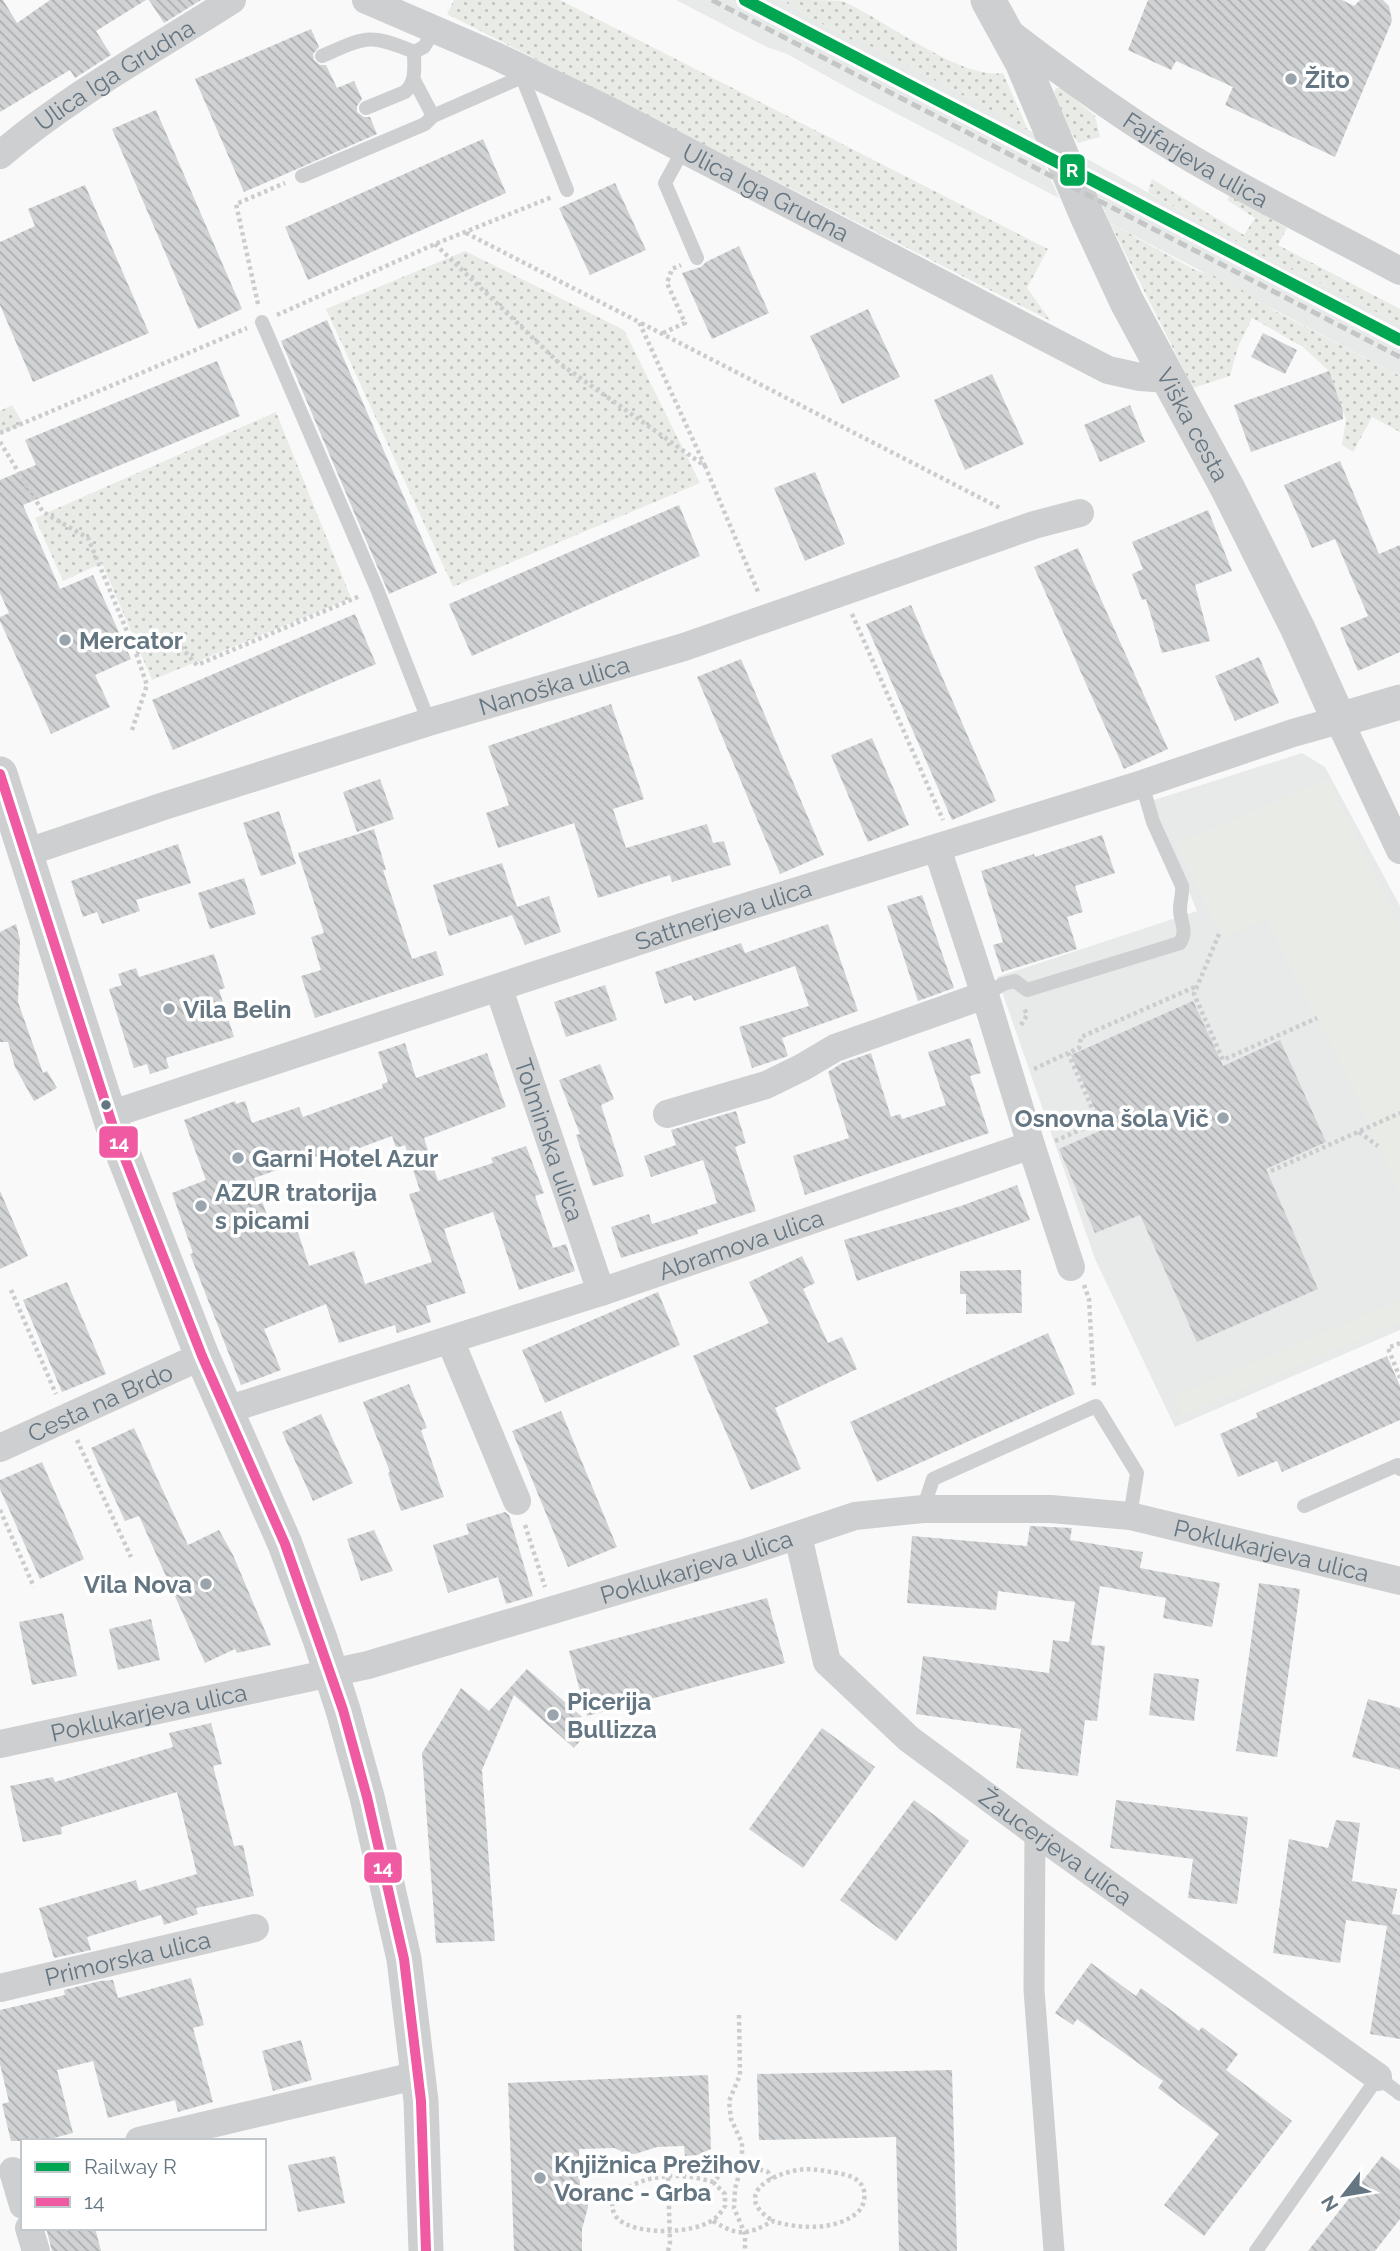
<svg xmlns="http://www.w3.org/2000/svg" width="1400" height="2251" viewBox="0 0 1400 2251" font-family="Raleway,sans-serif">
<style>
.built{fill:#e8e9e9}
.green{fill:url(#green-dots)}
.pitch{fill:#e8ebe6}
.building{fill:url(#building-back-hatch);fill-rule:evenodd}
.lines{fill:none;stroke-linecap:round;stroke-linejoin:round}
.path{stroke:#cbcccd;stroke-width:4.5;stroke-dasharray:3.5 3.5;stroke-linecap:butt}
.service{stroke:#cecfd0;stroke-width:14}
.pedestrian{stroke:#cecfd0;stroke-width:21}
.minor{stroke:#cecfd0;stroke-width:28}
.tertiary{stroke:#cecfd0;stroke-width:35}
.rail{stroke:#c3c5c6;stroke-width:5;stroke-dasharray:10 5;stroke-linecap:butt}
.bus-1-casing{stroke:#fff;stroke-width:16}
.bus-1{stroke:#ef5aa2;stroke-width:10}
.rail-1-casing{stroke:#fff;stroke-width:18}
.rail-1{stroke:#00a651;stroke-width:12}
.poi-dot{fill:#99a4ac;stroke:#fff;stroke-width:2.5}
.bus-dot{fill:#657683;stroke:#fff;stroke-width:2.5}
.labels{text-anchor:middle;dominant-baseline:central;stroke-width:7;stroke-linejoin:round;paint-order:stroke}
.street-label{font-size:24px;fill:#657683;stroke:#fff}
.poi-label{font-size:24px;font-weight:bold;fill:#657683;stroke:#fff;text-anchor:start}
.line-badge{stroke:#fff;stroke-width:2.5}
.badge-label{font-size:19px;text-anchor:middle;font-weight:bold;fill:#fff}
</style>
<defs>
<pattern id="green-dots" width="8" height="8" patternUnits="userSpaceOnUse" patternTransform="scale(1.75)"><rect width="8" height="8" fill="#e8ebe6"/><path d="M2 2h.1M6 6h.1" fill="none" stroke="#c0c3c0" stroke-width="1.8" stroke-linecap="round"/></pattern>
<pattern id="building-back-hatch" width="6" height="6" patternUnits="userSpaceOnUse" patternTransform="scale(1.75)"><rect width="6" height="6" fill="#d0d2d3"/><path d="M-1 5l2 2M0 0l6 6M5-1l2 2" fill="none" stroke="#acafb1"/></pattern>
</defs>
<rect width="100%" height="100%" fill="#f9f9f9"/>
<path class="built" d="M676 0H782L806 15 854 41H861L1038 135 1036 145 1059 198 857 93 787 54 767 47Z
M1080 155 1272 261 1307 276 1400 324V376L1110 223Z
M1302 753 1325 767 1400 906V1330L1175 1427 1095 1259 997 977 1197 911 1151 801Z"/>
<path class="green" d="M454 0H560L1048 249 1027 288 1051 321 447 14Z
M782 0C798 0 828 0 842 1 883 18 960 80 1003 73L1028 130 861 41H854L806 15Z
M1056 88H1062L1095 116 1100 137 1078 143 1062 119 1054 92Z
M1152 179 1244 235 1255 218 1227 200 1230 196 1287 228 1278 245 1400 309V324L1307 276 1272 261 1148 192Z
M1110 223 1195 270 1226 280 1275 311 1400 376V432L1372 417 1353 452 1342 445 1346 419 1329 371 1303 347 1252 318 1238 347 1230 376 1193 388Z
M465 251 624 330 700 483 453 587 326 309Z
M12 405 24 425 0 433V411Z
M276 412 351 598 152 680 102 563 63 581 35 518Z"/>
<path class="pitch" d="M1328 779 1400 928V1195L1355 1093 1266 919 1223 938 1176 844Z
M1400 1300V1322L1181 1416 1173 1397Z"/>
<path class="building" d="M0 0H3L17 23 50 0H146L96 31 111 55 75 78 70 70 0 112Z
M149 0H201L164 23Z
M1148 0H1342L1354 6 1360 0H1383L1389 6 1392 21 1335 157 1225 105 1233 87 1176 61 1171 70 1128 50Z
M311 29 319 47 313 54 314 60 320 65H326L337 88 354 81 362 99 357 106V112L364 117H370L377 134 244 192 195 79Z
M156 110 242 309 198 329 112 129Z
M483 139 506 193 308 280 285 227Z
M615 183 646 250 590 275 559 208Z
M85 185 149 333 33 382 0 305V242L35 226 28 209Z
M739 246 769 313 712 339 682 273 701 267 706 262Z
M868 309 900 377 842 404 810 336Z
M327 320 437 573 389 594 281 341Z
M1263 333 1297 350 1285 374 1251 357Z
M217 361 240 416 23 505 60 589 93 575 131 659 95 675 110 707 51 734 0 621V617L9 613 0 593V480L36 465 25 440Z
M1329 371 1343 411V419L1251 452 1234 405Z
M992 374 1024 444 965 470 934 400Z
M1130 405 1145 442 1100 462 1084 425Z
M1340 461 1379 554 1400 545V652L1358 671 1340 628 1368 616 1335 539 1312 548 1284 485Z
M815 472 845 544 805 561 774 488Z
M679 505 700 556 472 656 449 604Z
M1208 510 1232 571 1195 585 1210 641 1162 653 1146 599 1142 600 1132 574 1143 569 1132 542Z
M1078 548 1168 749 1124 769 1034 567Z
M911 605 996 801 952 820 866 624Z
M355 614 376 664 173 750 152 700Z
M1259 657 1279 703 1235 721 1215 676Z
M741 659 824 855 780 874 697 677Z
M611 704 644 799 613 809 626 848 707 824 713 843 724 841 731 865 672 882 670 875 598 898 574 823 498 848 486 813 509 805 488 746Z
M872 738 909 825 868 842 831 755Z
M380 779 394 819 357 832 343 792Z
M279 811 296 864 261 876 243 823Z
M374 829 386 870H383L412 959 436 951 444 975 315 1018 301 976 321 970 311 937 324 933 298 853Z
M1102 835 1115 873 1075 886 1083 912 1067 917 1077 949 1002 972 993 945 1003 942 981 871 1034 854 1035 857Z
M178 844 191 883 136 900 140 911 102 924 97 912 83 917 71 881Z
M502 863 517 907 549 896 561 932 525 945 512 915 449 936 433 885Z
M244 878 256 914 210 929 198 893Z
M922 895 954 988 918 1001 887 906Z
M16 924 20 940 18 1002 43 1073 47 1071 57 1088 34 1101 15 1067 8 1042H0V932Z
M828 924 858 1011 782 1038 788 1056 752 1068 739 1027 809 1006 795 966 694 1001 691 995 665 1004 655 972 741 943 745 953Z
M214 954 225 988 219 990 234 1037 166 1058 169 1068 150 1074 147 1064 134 1068 109 989 122 985 118 974 136 968 139 977Z
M605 985 617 1020 566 1037 554 1002Z
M1193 1001 1223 1066 1280 1040 1326 1142 1266 1169 1318 1289 1197 1342 1140 1215 1095 1233 1059 1149 1104 1129 1071 1055Z
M970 1038 981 1073 970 1076 989 1133 805 1195 793 1156 849 1138 828 1072 842 1063 871 1053 891 1117 900 1114 902 1119 946 1105 928 1052Z
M405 1043 416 1078 487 1053 506 1107 424 1138 438 1181 493 1163 491 1158 526 1146 544 1193 535 1196 553 1248 566 1244 575 1271 519 1290 493 1212 444 1229 466 1293 426 1306 431 1322 397 1333 395 1325 339 1343 326 1304 264 1329 281 1370 241 1385 190 1254 193 1253 172 1193 206 1180 184 1120 235 1101 236 1104 245 1101 252 1123 299 1107 303 1117 383 1088 382 1084 388 1082 378 1052ZM392 1136 396 1148 405 1145 420 1191 409 1194 432 1262 365 1284 354 1251 309 1266 292 1214 269 1221 254 1178 329 1152 332 1158Z
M600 1064 614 1099 601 1105 624 1176 593 1186 576 1135 580 1134 559 1080Z
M736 1111 746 1143 735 1147 756 1211 697 1230 698 1234 621 1258 611 1227 649 1214 652 1224 717 1203 703 1160 651 1177 644 1156 676 1145 671 1130Z
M1017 1185 1030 1220 857 1281 844 1240 961 1206Z
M0 1191 28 1256 0 1269Z
M802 1256 815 1283 803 1289 828 1343 842 1337 857 1369 775 1408 801 1469 751 1490 693 1356 769 1323 749 1282Z
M1021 1270 1022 1313 966 1314V1294H960V1271Z
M67 1282 106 1374 62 1392 23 1300Z
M658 1292 680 1345 545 1403 522 1350Z
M1048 1333 1075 1394 877 1482 850 1422Z
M1387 1356 1400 1386V1420L1282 1472 1277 1461 1238 1477 1220 1434 1258 1417 1256 1413Z
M409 1384 427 1428 421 1430 444 1497 401 1511 388 1473 390 1472 363 1402Z
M561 1411 617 1547 568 1567 512 1431Z
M321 1414 353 1483 313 1501 282 1432Z
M134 1428 188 1545 219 1530 233 1555 271 1645 237 1653 235 1649 205 1663 139 1516 125 1521 91 1448Z
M42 1462 84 1559 40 1579 0 1489V1480Z
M505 1512 509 1515 533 1596 506 1604 498 1577 448 1593 433 1545 469 1534 466 1524Z
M1030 1526 1072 1528 1070 1540 1143 1552 1140 1568 1220 1583 1212 1627 1163 1618 1166 1598 1100 1586 1091 1645 1105 1646 1097 1721 1085 1720 1078 1776 1016 1768 1021 1729 916 1714 923 1656 1049 1673 1053 1640 1069 1642 1075 1602 998 1591 996 1610 907 1603 912 1536 1027 1546Z
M374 1530 393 1571 361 1581 347 1539Z
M1259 1583 1300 1589 1277 1757 1236 1751Z
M767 1598 785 1663 587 1716 569 1651Z
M63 1613 77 1676 32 1685 19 1622Z
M151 1619 160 1660 118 1670 109 1629Z
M527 1669 582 1717 571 1720 587 1733 574 1748 514 1695 482 1770 495 1941 436 1943 422 1753 461 1688 489 1711Z
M1154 1673 1199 1679 1194 1721 1149 1715Z
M1368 1699 1400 1708V1770L1352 1757Z
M211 1723 222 1764 213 1766 234 1846 243 1845 254 1896 196 1908 198 1914 164 1925 161 1915 87 1937 91 1950 54 1958 39 1908 136 1880 139 1891 197 1874 177 1792 61 1827 62 1834 23 1842 10 1786 53 1777 55 1782 173 1747 169 1733Z
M822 1728 875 1767 803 1868 749 1829Z
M914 1800 969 1841 896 1941 840 1900Z
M1116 1800 1248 1817 1237 1904 1188 1898 1193 1859 1110 1848Z
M1336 1820 1360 1823 1352 1881 1397 1889 1392 1914 1400 1915V2039L1370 2034 1387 1926 1346 1920 1340 1963 1273 1953 1289 1839 1328 1848Z
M1091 1963 1136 1996 1141 1988 1199 2031 1202 2027 1238 2054 1226 2070 1292 2121 1204 2236 1164 2205 1219 2134 1158 2088 1163 2081 1077 2019 1073 2025 1055 2013Z
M191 1978 204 2025 193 2028 213 2102 178 2112 175 2100 108 2118 93 2061 57 2070 73 2133 42 2141H11L2 2104 9 2102 0 2064V2010L65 1995 64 1990 100 1981 113 1980 118 1998Z
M301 2040 312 2080 273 2091 262 2051Z
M952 2070 957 2251H899L896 2137 759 2140 757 2074Z
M708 2075 711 2149 698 2155 685 2156 684 2146 657 2147 635 2154 624 2153 615 2148 579 2149 580 2185 586 2194 588 2207 582 2229V2251H514L508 2083Z
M335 2156 345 2203 298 2212 288 2165Z
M1382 2156 1400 2170V2219L1375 2251H1308Z
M46 2228H95L101 2251H52Z"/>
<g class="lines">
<path class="path" d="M466 233 639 322
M435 244 559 363 705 466 759 594
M258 304 236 204 285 183
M277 315 435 244 552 197
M663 333 685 323 667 283 672 269 681 265
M0 433 247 328
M0 442 43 512 88 538 136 653 163 640 178 644 197 665 360 596
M705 466 639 322 1002 509
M852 614 943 820
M132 730 147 685 136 653
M1219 934 1194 994 1223 1060 1317 1018
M1021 1025 1027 1015 1024 1008
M1034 1069 1068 1053
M1359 1132 1378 1146
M1055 1141 1098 1122 1068 1053 1079 1048 1081 1037 1197 986
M1271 1171 1400 1113
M1084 1285 1089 1299 1094 1387
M11 1290 56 1394
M1400 1343 1388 1348 1400 1378
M77 1440 131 1557
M0 1510 34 1587
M525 1525 545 1587
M739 2015 740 2075 729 2101 731 2119 742 2143V2163L735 2189 734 2208 745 2234V2251
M713 2182 725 2194V2206C722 2210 719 2216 714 2219 695 2234 637 2236 618 2219 612 2213 612 2206 612 2198 642 2174 677 2171 713 2182 736 2158 740 2164 768 2172L772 2179
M713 2221C739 2237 747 2235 773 2221 798 2229 835 2231 857 2213 866 2205 868 2188 857 2180 851 2175 838 2173 831 2172 820 2170 810 2168 798 2170 768 2175 733 2196 773 2221
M668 2251 670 2243 668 2175"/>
<path class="service" d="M322 56C366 37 369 33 414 52L424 47 434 30
M525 71 522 77 567 190
M414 80 433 116
M366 108 405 92C417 81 414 67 414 52
M683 150 665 183 697 258
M302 176 425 124 433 116 522 77
M262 322 377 589 429 722
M985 995 1003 984 1015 981 1027 990 1180 943C1188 930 1180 922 1180 909 1180 901 1183 894 1182 886L1153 822 1142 784
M1304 1506 1398 1465 1400 1469
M923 1509 933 1479 1096 1406 1137 1473 1130 1516
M1256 2251 1378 2077 1400 2094"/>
<path class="pedestrian" d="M1035 1832 1034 1990 1054 2251"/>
<g class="minor">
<path id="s1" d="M366 0 496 56 600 106 1108 370 1140 377 1167 379"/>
<path id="s2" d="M1007 31C1055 68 1104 104 1156 137 1234 186 1318 227 1400 271"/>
<path id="s3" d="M0 155C70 95 154 50 232 0"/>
<path id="s4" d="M25 853 164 806 429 722 684 647 1034 525 1080 513"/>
<path id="s5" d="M499 989 601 1292"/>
<path d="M667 1114 766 1085 803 1067 835 1048 985 995"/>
<path id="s6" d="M109 1115 700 921 1142 784 1293 733 1339 720 1400 850"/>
<path d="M1031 1145 1071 1267"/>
<path d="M450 1340 517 1501"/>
<path id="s7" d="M226 1410 601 1292 1031 1145 985 995 937 848"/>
<path id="s8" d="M0 1448 202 1356"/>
<path id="s9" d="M798 1536 827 1662 909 1739 1035 1832 1378 2077"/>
<path id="s10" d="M0 1744 368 1665 744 1553 855 1516 923 1509H1051L1130 1516 1400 1581"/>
<path id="s11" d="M0 1988 255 1928"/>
<path d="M139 2141 419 2075"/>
<path d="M13 2171 23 2205"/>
<path d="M29 2228 36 2251"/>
</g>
<g class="tertiary">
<path id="s12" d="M988 0 1022 62 1088 218 1127 302 1228 489 1298 629 1339 720 1400 702"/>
<path d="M0 774 115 1133 202 1356 285 1544 320 1639 343 1710 367 1797 404 1959 421 2101 426 2251"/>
</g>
<path class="rail" d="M712 0 1400 357"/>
<g class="bus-1-casing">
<path id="bus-1" d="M0 774 115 1133 202 1356 285 1544 343 1710 367 1797 404 1959 421 2101 426 2251"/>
</g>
<use href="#bus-1" class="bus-1"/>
<g class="rail-1-casing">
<path id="rail-1" d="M745 0 1400 340"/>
</g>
<use href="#rail-1" class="rail-1"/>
</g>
<g class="poi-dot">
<circle cx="1291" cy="79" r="7"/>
<circle cx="65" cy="640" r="7"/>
<circle cx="169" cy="1009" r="7"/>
<circle cx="1223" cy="1118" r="7"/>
<circle cx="238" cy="1158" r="7"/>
<circle cx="201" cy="1206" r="7"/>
<circle cx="206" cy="1584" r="7"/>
<circle cx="553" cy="1715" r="7"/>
<circle cx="540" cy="2178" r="7"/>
</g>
<circle class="bus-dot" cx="106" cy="1105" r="6"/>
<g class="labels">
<g class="street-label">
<text stroke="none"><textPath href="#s3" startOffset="140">Ulica Iga Grudna</textPath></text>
<text stroke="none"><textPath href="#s2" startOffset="229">Fajfarjeva ulica</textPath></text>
<text stroke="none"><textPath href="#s1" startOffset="444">Ulica Iga Grudna</textPath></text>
<text stroke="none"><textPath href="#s12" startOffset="472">Viška cesta</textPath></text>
<text stroke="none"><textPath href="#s4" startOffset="555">Nanoška ulica</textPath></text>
<text stroke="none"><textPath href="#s6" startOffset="646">Sattnerjeva ulica</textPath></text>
<text stroke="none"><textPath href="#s5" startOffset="159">Tolminska ulica</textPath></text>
<text stroke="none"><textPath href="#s7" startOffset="541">Abramova ulica</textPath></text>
<text stroke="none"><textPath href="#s8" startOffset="110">Cesta na Brdo</textPath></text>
<text stroke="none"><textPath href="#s10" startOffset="1307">Poklukarjeva ulica</textPath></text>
<text stroke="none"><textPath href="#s10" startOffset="719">Poklukarjeva ulica</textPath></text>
<text stroke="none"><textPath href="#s10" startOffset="152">Poklukarjeva ulica</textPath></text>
<text stroke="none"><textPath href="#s9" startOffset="424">Žaucerjeva ulica</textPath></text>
<text stroke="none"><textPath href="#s11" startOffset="131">Primorska ulica</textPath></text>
</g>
<g class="poi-label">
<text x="1305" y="79">Žito</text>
<text x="79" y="640">Mercator</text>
<text x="183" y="1009">Vila Belin</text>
<text x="1209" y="1118" text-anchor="end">Osnovna šola Vič</text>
<text x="252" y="1158">Garni Hotel Azur</text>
<text x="215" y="1192">AZUR tratorija<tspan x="215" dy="28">s picami</tspan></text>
<text x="192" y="1584" text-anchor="end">Vila Nova</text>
<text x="567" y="1701">Picerija<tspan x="567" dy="28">Bullizza</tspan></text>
<text x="554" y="2164">Knjižnica Prežihov<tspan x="554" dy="28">Voranc - Grba</tspan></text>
</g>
</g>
<g class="line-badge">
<rect x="1059" y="153" width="27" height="34" rx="7" fill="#00a651"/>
<rect x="98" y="1125" width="41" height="34" rx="7" fill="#ef5aa2"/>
<rect x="363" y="1851" width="40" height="33" rx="7" fill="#ef5aa2"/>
</g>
<g class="badge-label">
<text x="1072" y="177">R</text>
<text x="119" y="1149">14</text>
<text x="383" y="1874">14</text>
</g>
<rect x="21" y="2139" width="245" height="91" fill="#ffffff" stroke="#c1c8cd" stroke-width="2"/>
<rect x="35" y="2162" width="35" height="10" fill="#00a651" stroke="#c1c8cd" stroke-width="2"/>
<text x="84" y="2174" font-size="21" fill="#657683">Railway R</text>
<rect x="35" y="2197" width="35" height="10" fill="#ef5aa2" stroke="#c1c8cd" stroke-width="2"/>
<text x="84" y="2209" font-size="21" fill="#657683">14</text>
<g transform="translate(1344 2195) rotate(239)" stroke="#ffffff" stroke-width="5" paint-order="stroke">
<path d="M0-5L12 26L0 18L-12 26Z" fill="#657683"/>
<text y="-10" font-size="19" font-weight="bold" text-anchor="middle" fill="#657683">N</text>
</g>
</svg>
